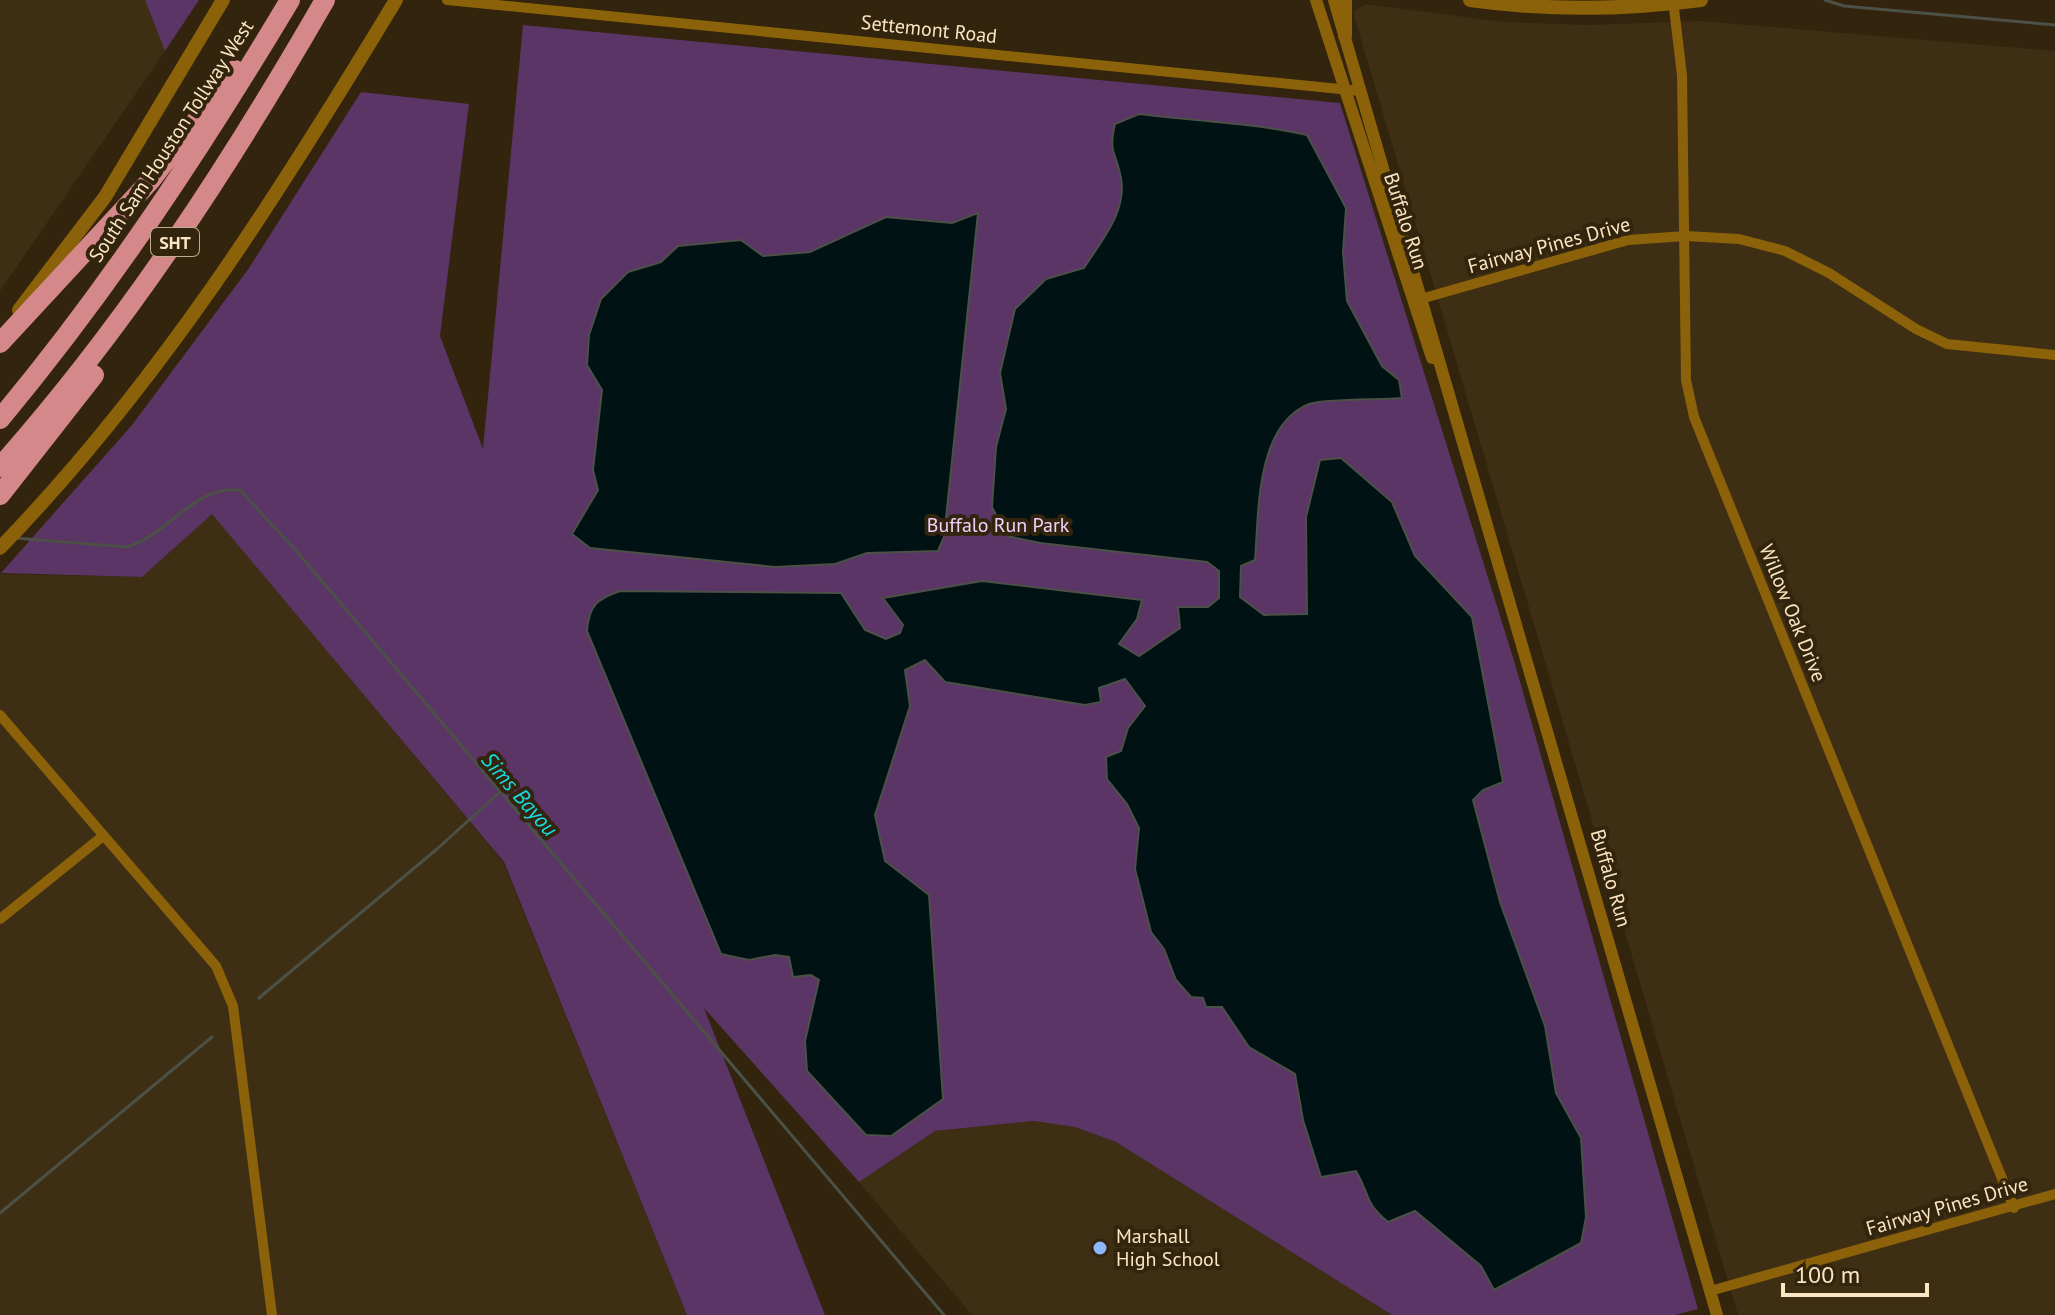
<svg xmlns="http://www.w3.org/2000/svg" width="2055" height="1315" viewBox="0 0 2055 1315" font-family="'PT Sans',sans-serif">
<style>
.built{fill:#3e2e14}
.green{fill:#5a3565}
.water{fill:#001213;stroke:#4c5148;stroke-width:2}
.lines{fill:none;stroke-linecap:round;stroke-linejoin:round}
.stream{stroke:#4c5148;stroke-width:3}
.minor{stroke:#8b6109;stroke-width:10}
.tertiary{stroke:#8b6109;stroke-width:12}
.secondary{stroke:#8b6109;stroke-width:14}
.motorway{stroke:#d4888a;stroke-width:20}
.poi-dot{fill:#8cb9fc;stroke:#32240d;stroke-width:3}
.labels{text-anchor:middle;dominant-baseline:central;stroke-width:8;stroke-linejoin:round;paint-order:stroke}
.shield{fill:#32240d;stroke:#bfab8c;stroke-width:2}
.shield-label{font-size:18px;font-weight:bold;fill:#fce5c2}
.street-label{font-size:20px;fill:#fce5c2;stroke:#32240d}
.park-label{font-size:20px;fill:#f3d1fd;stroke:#32240d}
.poi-label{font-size:20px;fill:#fce5c2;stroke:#32240d;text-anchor:start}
.water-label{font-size:22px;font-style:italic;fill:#13dde3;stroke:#32240d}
</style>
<rect width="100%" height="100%" fill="#32240d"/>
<path class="built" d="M0 0H145L165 51 0 291Z
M1365 4 1503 22 1588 25 1700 21 2055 51V1315H1738L1353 12Z
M212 513 503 862 687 1315H0V574L142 577Z
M1034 1121 1075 1127 1116 1142 1392 1315H972L859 1182 935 1131Z"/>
<path class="green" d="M145 0H199L165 51Z
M523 25 1340 103 1515 664 1698 1309 1675 1315H1392L1116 1142 1075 1127 1034 1121 935 1131 859 1182 704 1008 825 1315H687L504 862 212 514 142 577 1 573 132 425 249 268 361 92 469 104 440 336 483 449Z"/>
<path class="water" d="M1139 114C1194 121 1254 123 1307 135L1346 208 1343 252 1347 301 1382 366 1399 380 1402 398C1381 400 1326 398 1309 404 1255 426 1259 513 1255 560L1241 566 1240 597 1264 615 1307 614 1306 517 1320 460 1341 458 1392 502 1415 556 1472 617 1503 782 1483 790 1473 800 1500 902 1545 1026 1556 1093 1581 1138 1586 1217 1581 1243 1494 1290 1481 1266 1415 1211 1388 1222C1363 1201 1371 1196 1356 1171L1321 1177 1303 1120 1295 1074 1249 1047 1222 1007H1206L1203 998 1191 997 1176 980 1164 949 1151 932 1135 869 1139 828 1127 804 1107 779 1106 757 1121 751 1128 728 1145 706 1125 679 1099 688 1101 702 1085 705 945 682 925 660 905 670 910 706 875 815 885 861 929 895 943 1099 891 1136 866 1135 807 1071 805 1041 819 980 811 975 793 977 789 957 775 955 749 960 721 954 587 631C589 605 597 599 620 591L841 593 865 630 886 639 900 633 903 625 883 598 982 581 1142 600 1137 619 1119 644 1139 656 1180 628 1178 607H1208L1219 598V571L1207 562 1040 543 1007 536 992 507 996 447 1006 409 1000 373 1015 309 1046 279 1084 268C1101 241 1127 212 1121 178 1116 151 1108 154 1115 124Z
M978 213 944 537 938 551 867 553 835 564 775 567 590 548 572 534 598 490 593 470 602 390 587 365 589 335 601 299 628 272 661 262 678 246 741 240 763 256 810 252 886 217 952 223Z"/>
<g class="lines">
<path class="stream" d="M1825 0 1844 6 2055 25
M15 538 126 547C169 536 192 485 240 490L299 554 944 1315
M259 998 437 849 501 791
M0 1213 212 1037"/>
<path class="minor" d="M447 0 1360 91
M1673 0 1682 75 1686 380 1694 417 2014 1208
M1417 300 1628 240 1686 236 1739 239 1785 251 1829 273 1916 329 1947 344 2055 355
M0 715 216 966 233 1006 272 1315
M0 919 103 836
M1710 1291 2055 1194"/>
<path class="tertiary" d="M1316 0 1432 358
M1334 0 1717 1315"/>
<path class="secondary" d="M1470 0C1548 11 1624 10 1701 0
M1345 36V0
M19 310 105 197 223 0
M0 548C159 384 279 194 396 0"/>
<path class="motorway" d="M0 343 151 180 235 70
M0 419C110 287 202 147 290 0
M0 467C127 324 230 165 325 0
M0 495 94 375"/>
</g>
<circle class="poi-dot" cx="1100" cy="1248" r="8"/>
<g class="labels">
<rect class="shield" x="151" y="228" width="48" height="28" rx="6"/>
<g class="shield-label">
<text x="175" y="242">SHT</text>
</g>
<g class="street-label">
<text transform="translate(929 29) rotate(6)">Settemont Road</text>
<text transform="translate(171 141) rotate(-57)">South Sam Houston Tollway West</text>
<text transform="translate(1406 221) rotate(72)">Buffalo Run</text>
<text transform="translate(1549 245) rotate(-15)">Fairway Pines Drive</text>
<text transform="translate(1793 613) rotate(68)">Willow Oak Drive</text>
<text transform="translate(1611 878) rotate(74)">Buffalo Run</text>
<text transform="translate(1947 1206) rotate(-16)">Fairway Pines Drive</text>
</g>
<g class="park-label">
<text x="998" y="525">Buffalo Run Park</text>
</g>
<g class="poi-label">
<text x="1116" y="1236">Marshall<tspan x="1116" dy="23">High School</tspan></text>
</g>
<g class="water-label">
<text transform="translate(520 794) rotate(49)">Sims Bayou</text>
</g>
</g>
<path d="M1783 1283v12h144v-12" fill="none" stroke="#fce5c2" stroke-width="4"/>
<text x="1795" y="1283" font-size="24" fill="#fce5c2" stroke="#32240d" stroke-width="6" paint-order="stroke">100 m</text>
</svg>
